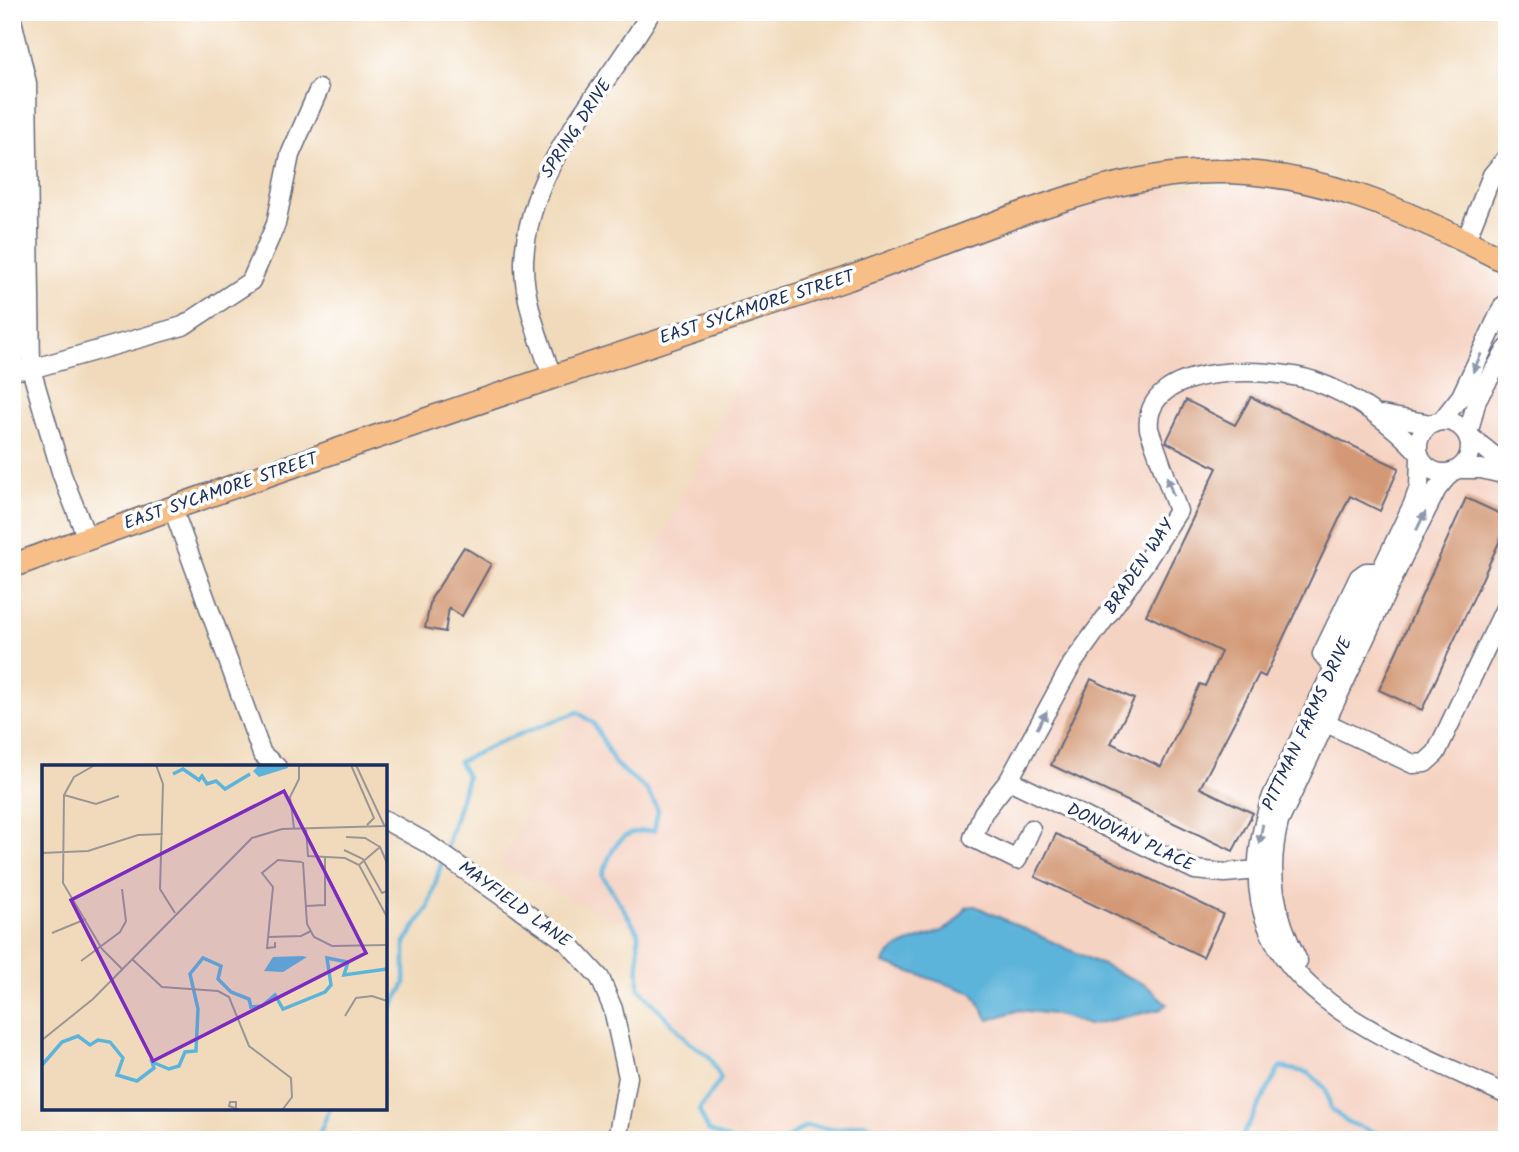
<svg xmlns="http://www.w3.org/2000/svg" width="1519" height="1152" viewBox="0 0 1519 1152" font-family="Kalam,sans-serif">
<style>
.built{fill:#f5d3c2}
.water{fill:#5db4da;stroke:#3c729c;stroke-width:2}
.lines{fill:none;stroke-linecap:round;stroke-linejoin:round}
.stream{stroke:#5db4da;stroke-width:4.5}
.building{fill:#d39874}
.minor-casing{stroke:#666b7f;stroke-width:21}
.major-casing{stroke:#666b7f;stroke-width:26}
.minor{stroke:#fff;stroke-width:18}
.major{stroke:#f7be87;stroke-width:23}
.oneway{fill:#8d97ae}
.labels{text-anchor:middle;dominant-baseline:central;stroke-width:7;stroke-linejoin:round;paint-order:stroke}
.street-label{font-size:18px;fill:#1b2f5e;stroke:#fff}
.inset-river{fill:none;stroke:#5db4da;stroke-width:3.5}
.inset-road{fill:none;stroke:#9b9696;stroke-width:2}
.view{fill:#7b2cbf;fill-opacity:0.15;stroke:#7b2cbf;stroke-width:3.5}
.inset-edge{fill:none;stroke:#1b2f5e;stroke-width:3.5}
</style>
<rect width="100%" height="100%" fill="#fff"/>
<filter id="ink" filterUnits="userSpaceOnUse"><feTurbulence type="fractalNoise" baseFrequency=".0143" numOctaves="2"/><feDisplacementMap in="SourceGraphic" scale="14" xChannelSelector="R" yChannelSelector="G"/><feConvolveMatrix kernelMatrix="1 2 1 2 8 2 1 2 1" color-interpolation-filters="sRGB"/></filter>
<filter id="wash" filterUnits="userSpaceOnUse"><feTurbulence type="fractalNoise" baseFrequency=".00686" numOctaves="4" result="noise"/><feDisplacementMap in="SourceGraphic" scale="28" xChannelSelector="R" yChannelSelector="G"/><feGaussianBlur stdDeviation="1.57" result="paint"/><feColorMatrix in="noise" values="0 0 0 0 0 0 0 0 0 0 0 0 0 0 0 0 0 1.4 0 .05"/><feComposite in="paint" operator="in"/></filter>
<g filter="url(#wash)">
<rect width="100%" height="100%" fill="#f1dabb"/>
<path class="built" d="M1214 187 1305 195 1370 215 1507 282V1140H1273L1240 1126 1234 1140H887L878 1127 864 1120 835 1125 807 1122 786 1132 778 1140H742L712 1127 703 1109 725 1079 714 1055 690 1037 645 987 642 932 499 866 774 309 1131 192Z"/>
<path class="water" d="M975 906 1146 985 1167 1004 1161 1009 1089 1025 1053 1014 1019 1010 989 1020 973 993 884 963C892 940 935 939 952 925 958 921 962 913 967 907Z"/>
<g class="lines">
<path class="stream" d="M446 849 467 777 459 762 504 740 578 712 594 724 615 764 647 790 658 810 654 831C618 829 614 846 602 875L638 932 639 988 689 1042 710 1057 721 1079 699 1110 708 1130 730 1140
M385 1010 392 1007 405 984V942L428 908 442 861
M317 1140 330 1108
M784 1140 806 1126 838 1129 864 1123 876 1128 884 1140
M1240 1140 1280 1067 1309 1073 1326 1089 1331 1109 1347 1122 1377 1133 1379 1140"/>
</g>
<g id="blocks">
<path class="building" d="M1251 397 1399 468 1380 511 1350 496 1265 677 1259 674 1200 788 1253 813 1233 851 1051 765 1091 679 1134 699 1111 743 1161 767 1200 684 1205 686 1221 652 1146 615 1217 468 1166 442 1186 400 1235 425Z
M1466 498 1507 517V525L1422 710 1379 690Z
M464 547 491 564 462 616 449 608 445 632 425 628 431 599Z
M1056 834 1223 914 1203 957 1035 877Z"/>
</g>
</g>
<g filter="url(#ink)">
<use href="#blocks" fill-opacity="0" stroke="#666b7f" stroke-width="2"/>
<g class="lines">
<g class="minor-casing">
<path id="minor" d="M12 20 27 83 31 369 62 475 87 538
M1466 240 1492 175 1507 157
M1507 349 1477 399 1468 435 1507 466
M12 370 31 369 183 326 251 281 276 224 290 155 319 89
M552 376C540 341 523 300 524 262 528 163 604 93 651 12
M1382 415 1431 424
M1442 420 1461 396 1503 306 1507 304
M1418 447a26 26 0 1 1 52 0a26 26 0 1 1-52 0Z
M1420 458 1419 487 1413 504 1272 796C1207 982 1375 1032 1507 1095
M1458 469H1481L1507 475
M173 509 262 754 277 767
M1334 668 1322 654 1359 577 1366 572H1380
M1314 717 1413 764 1425 763 1436 753 1507 604
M1009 780 1195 870 1225 873 1268 869
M385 820 425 842 567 942 600 978 613 1009 628 1077 617 1140
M1031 829 1017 860 973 838 983 813 1009 780 1072 664 1145 563 1178 511 1149 429C1142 361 1272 367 1314 381 1352 394 1392 423 1419 453
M1298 961C1275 915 1266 873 1279 822L1403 557 1437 489 1451 472"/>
</g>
<g class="major-casing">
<path id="major" d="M12 566C287 465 566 372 844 280 955 242 1082 179 1199 172 1310 166 1411 212 1507 262"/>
</g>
<use href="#minor" class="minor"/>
<use href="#major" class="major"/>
</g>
<defs><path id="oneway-solid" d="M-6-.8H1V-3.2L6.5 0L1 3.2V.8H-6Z" transform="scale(1.75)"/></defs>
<g class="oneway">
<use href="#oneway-solid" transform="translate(1477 363) rotate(114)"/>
<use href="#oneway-solid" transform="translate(1170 486) rotate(-109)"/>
<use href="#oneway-solid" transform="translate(1421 521) rotate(-64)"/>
<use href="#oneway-solid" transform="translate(1042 720) rotate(-61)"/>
<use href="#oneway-solid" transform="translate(1261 834) rotate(100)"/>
</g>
</g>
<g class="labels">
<g class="street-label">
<text transform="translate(577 129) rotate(-57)">SPRING DRIVE</text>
<text transform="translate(757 308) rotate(-18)">EAST SYCAMORE STREET</text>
<text transform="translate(221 492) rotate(-19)">EAST SYCAMORE STREET</text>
<text transform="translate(1140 567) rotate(-56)">BRADEN WAY</text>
<text transform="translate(1308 724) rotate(-65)">PITTMAN FARMS DRIVE</text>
<text transform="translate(1130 838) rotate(25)">DONOVAN PLACE</text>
<text transform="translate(514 905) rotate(36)">MAYFIELD LANE</text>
</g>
</g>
<g transform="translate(42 765)">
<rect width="345" height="345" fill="#f1dabb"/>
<path d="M217 0H245L246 3 217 12 211 6ZM231 192 260 191 265 192 241 207 222 206Z" fill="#5db4da"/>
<path class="inset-river" d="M131 9 141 4 157 15 160 11 165 19 174 16 183 24 208 9M0 300 20 277 36 271 48 280 56 275 68 277 81 293 75 310 95 316 112 303 110 297 127 304 137 301 143 287 154 286 156 244 148 209 161 193 179 201 176 214 189 227 207 234 209 242 220 241 233 230 241 244 283 227 289 220 285 193 306 197 302 210 345 204"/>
<path class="inset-road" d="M53 0 32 12 22 30 21 118 60 184 80 204M114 0 121 19 118 124 133 148M309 0 332 53 325 60M314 0 343 62M22 30 54 39 77 31M252 63 248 32 257 14V0M264 64 266 91 303 93 317 100 345 152M304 72 323 73 338 82M302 85 321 94 340 128 345 126M0 88 46 86 96 70 121 69M261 97 265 159 272 172 290 181 345 180M317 100 338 82 345 98M264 141 283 140V92M10 168 44 154M226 172 259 171 269 166M233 177V182L225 183 231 122 220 108 236 95 260 97M90 194 120 222 176 226 187 232 207 281 249 313 250 332 241 344M39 196 78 167 84 156 80 124M303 251 314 233 330 231 345 236M0 275 51 234 210 73 240 64 345 61M194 343V337H188L187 341 196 344"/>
<path class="view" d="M242 26 324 188 111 296 29 135Z"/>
<rect width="345" height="345" class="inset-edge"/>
</g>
<rect width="1519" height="1152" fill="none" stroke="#fff" stroke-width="42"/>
</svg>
